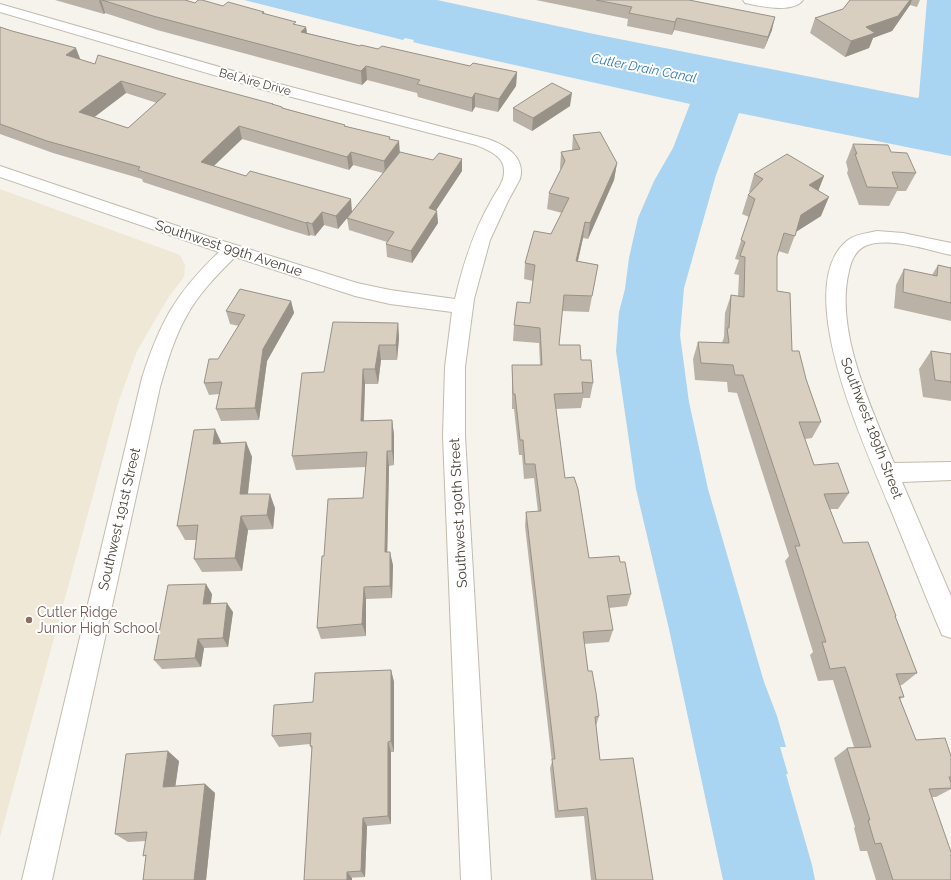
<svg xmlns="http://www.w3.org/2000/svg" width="951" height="880" viewBox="0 0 951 880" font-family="Raleway,sans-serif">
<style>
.education{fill:#efe8d6}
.water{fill:#a9d4f2}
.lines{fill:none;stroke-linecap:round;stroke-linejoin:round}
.minor-casing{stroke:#c2bbae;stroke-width:2}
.minor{fill:#fff;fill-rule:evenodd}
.wall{fill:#bab2a6;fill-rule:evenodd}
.shaded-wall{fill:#979187}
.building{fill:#d8cfc1;stroke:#979187;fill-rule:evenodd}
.education-dot{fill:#8d6e63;stroke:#fff;stroke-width:1.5}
.labels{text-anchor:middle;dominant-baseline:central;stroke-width:4;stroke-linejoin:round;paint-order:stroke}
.far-street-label{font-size:12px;fill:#4b4439;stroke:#fff}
.far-water-label{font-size:13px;font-style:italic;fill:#2e7ab2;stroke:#fff}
.street-label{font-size:14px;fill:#4b4439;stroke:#fff}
.education-label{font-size:14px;fill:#785e54;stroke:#fff;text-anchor:start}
</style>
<rect width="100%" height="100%" fill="#f6f3ec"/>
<path class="education" d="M0 189 180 255 185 265 184 277 168 298 137 351 118 403 0 837Z"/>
<path class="water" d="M244 0H437L594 34 917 98 919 97V95L927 0H951V156L739 113 716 175 684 288 680 335 689 402 708 489 764 682 777 716 786 747H780L788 774H786L812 865 815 880H723L669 629 636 489 616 351 619 312 625 289 629 258 638 218 654 181 673 148 690 104 425 45 413 42 414 40 405 38 403 40Z"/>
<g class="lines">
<g class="minor-casing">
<path id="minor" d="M743 0H803C793 14 759 6 745 3Z
M0 4 272 82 488 139C505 145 526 157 520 179L508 201 490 240 474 299 465 367V436L491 880H461L443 436 445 367 452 312 390 304 355 296 235 257C217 275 198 294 186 317 174 338 167 363 160 387L52 880H22L142 378C160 322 176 293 219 252L0 177V166L207 236 357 283 390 290 455 299C463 265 473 232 491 201 496 191 505 182 504 170 504 156 488 150 476 145L261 89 0 12Z
M877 231 903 233 951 243V255C928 250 887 236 865 246 855 251 851 261 849 271 834 331 872 409 894 463L951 462V480L902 482 951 596V638L942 635C923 591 906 546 888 503 866 448 789 286 848 240 856 234 868 233 877 231Z"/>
</g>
<use href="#minor" class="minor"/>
</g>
<path class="wall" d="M55 0H185L195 3 223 6 264 12 265 14 296 25 306 27 307 33 360 46 470 66 517 72 516 86 498 112 475 107 472 112 418 97 417 93 367 80 362 85 157 30 105 13 104 14Z
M536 0H689L772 30 764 49 674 30 672 35 627 26 628 19Z
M850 0H920L917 7 910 5 892 31 873 38 869 48 845 57 810 33 815 18 843 9Z
M0 27 81 60 95 64 181 79 273 105 283 108 390 139 400 152 462 171 436 210 438 223 412 263 387 257 386 244 387 242 349 230 347 218 338 229 324 225 315 236 310 235 309 236 286 229 143 182 142 179 53 153 0 134ZM126 93 157 103 128 128 94 117ZM242 139 349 170 353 165 383 173 352 212 214 166Z
M570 106 532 131 513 121V108Z
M573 135 617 163 614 180 588 239 583 238 578 261 598 265 589 312 562 311 559 345 581 360 593 383 590 398H583L581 408 556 409 565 478 589 558 620 562 631 594 627 606 609 608 613 630 609 642 584 644 588 671 599 716 596 726 600 760 653 880H591L584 816 555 818 550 768 552 762 525 526 526 512H538L534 478 524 479 522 455H519L514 409H512V365H540L539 343 513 341 514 325 530 303 533 281 524 279 525 263 551 234 562 213 547 209 549 193 561 170 560 168 561 152 572 151Z
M853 144 891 152 916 173 906 191H897L889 206 859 205 847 173 848 170 846 162Z
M754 174 824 176 818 191 821 216 796 232 788 254 778 251 777 256V291L792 351 806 379 821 422 812 438 805 439 814 465 849 493 838 509H830L843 543 896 616 895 617 917 673 902 685H899L904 697 900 699 916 740 951 756V781L950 782 951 789 936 797H932L951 880H876L867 851H860L854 828 855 827 834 758 847 748 854 747 833 680 818 681 810 655 813 652 785 561 789 556 737 393 728 392 727 382 695 380 693 359 698 342 722 343 724 337 725 313 731 295 738 296 739 275 734 274 739 260 735 259 749 217 742 214 748 195 750 193 749 192Z
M938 265 951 268V321L894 308 896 285 904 269 932 275Z
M291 301 294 313 267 361 259 420 221 421 216 409 219 394 209 395 204 383 239 326 230 324 226 311Z
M398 323 399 338 397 360H381L378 384H365L364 421 392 420 394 435V465L389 466 387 552 393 565 392 598 366 599V636L321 639 317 628 324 556 363 498 366 467 296 470 292 456 324 372Z
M931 351 951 354V401L923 397 919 369Z
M246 442 252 457 248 494 275 508 273 529 248 530 242 571 202 572 194 559 196 540H185L177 526 221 443Z
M212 594 211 604 233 612 228 647 204 648 201 667 162 669 154 660Z
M391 670 394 682V752H391V824L367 826 365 877 304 880 312 749 310 746V744L279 747 272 736 313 702Z
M179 761 175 786 205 784 215 793 206 880H143L146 858V841L128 842 115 834Z"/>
<path class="shaded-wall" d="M100 0H101L105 13 104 14 99 1Z
M910 0H912L910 5 892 31 873 38 869 48 845 57 851 41 866 27Z
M775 17 772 30 764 49 768 37Z
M677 18 674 30 672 35 675 22Z
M306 27 308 41 301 32Z
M76 48 81 61 66 55Z
M366 66 367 80 362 85 361 71Z
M517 72 516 86 498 112 499 99Z
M121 81 126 93 84 125 79 112Z
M475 93V107L472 112V98Z
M572 93 570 106 532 131 533 118Z
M239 126 242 139 205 174 201 162Z
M399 141 400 154 385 174 384 161Z
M351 152 353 165 349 170 347 157Z
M462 159V171L429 221V208Z
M617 163 614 180 588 239 590 223Z
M824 176 817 194 809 185Z
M829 197 821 216 794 233 801 215Z
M351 199 352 212 338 229 336 216Z
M437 211 438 223 412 263 411 251Z
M322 212 324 225 315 236 312 224Z
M307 222 310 235 309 236 306 223Z
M585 222 583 238 574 277 576 261Z
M291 301 294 313 267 361 259 420 255 408 263 349Z
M398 323 399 338 397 360 396 345Z
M379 345 381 360 378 384 375 369Z
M363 369 365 384 363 436 361 421Z
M392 420 394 435V465L392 451Z
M215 429 222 444H213Z
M246 442 252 457 246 508 240 494Z
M387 451 389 466 387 565 385 552Z
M270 494 275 508 273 529 267 515Z
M241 516 248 530 242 571 235 558Z
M390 552 393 565 392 598 390 586Z
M206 584 212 594 209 614 203 604Z
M364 587 366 599V636L362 624Z
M227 603 233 612 228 647 223 638Z
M198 639 204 648 201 667 195 658Z
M391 670 394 682V752L391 741Z
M388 742 391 752V824L388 816Z
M168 751 179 761 174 796 163 787Z
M205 784 215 793 206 880H194Z
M363 818 367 826 365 877 361 871Z
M347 872 352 878V880H347Z"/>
<path class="building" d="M102 0H185L195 3 198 0H202L223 6 228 2 264 12 262 13 296 22 293 24 306 27 301 32 360 46 361 45 378 49 382 46 470 66 473 63 517 72 499 99 475 93 472 98 417 84 420 80 366 66 361 71 153 16Z
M596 0H689L775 17 768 37 677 18 675 22 629 13 632 7Z
M850 0H910L898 16 866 27 875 33 851 41 815 18 843 9Z
M0 27 12 31 76 48 66 55 95 64 98 55 181 79 273 104H272L282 107V108L345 125 344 126 390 137 389 139 399 141 384 161 351 152 347 157 239 126 201 162 246 176 250 171 351 199 336 216 322 212 312 224 307 222 306 223 138 170 140 167 47 141 0 124ZM121 81 166 94 128 128 79 112Z
M552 83 572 93 533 118 513 108Z
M600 132 617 163 590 223 585 222 576 261 598 265 592 296 564 295 559 345H580L581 360H591L593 383 582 382 583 393 554 394 565 478 574 477 578 489 589 558 619 556 620 562H625L631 594 607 596 613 630 583 632 588 671H592L596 693 599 716 595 717 600 760 633 758 653 880H596L587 808 558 811 552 759H555L526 512 541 511 535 464H525L523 440H520L515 394H513L512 365H542L540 328 514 325 517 302 530 303 535 265 525 263 534 231 551 234 569 198 549 193 565 161 561 152 580 149 573 135Z
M853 144 888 145 891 152 907 153 916 173 892 172 898 188 867 187 855 154H857Z
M400 152 433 160 439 153 462 159 429 208 437 211 411 251 386 244 394 232 347 218Z
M787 154 824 176 809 185 829 197 801 215 795 236 784 233 777 256V291L790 293 792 351H799L806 379 821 422H799L814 465 838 463 849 493 824 494 843 543 868 542 896 616H895L917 673 896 674 904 697H899L916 740 945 738 951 756V777H949L951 783V788L929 789 951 852V880H893L881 843 875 844 868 820H870L847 748 871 747 845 667 830 669 822 642H826L795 546H800L743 375H735L733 365 701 363 698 342 729 343 727 328H729L731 295 744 297 745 257 740 256 745 242 741 240 755 199 748 195 763 179 754 174Z
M938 265 951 268V303L903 292 904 269 937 276Z
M240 289 291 301 263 349 255 408 216 409 222 382 204 383 209 359H218L245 315 226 311Z
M333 322 398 323 396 345H379L375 369H363L361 421 392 420V451H387L385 552H390V586L364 587 362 624 317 628 322 556H324L328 499 363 498 367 452 292 456 302 373 324 372Z
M931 351 951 354V382L935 380Z
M215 429 213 444 246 442 240 494H270L267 515 241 516 235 558 194 559 198 525 177 526 194 430Z
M206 584 203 604 227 603 223 638 198 639 195 658 154 660 168 585Z
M391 670V741L388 742V816L363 818 361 871 347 872V880H304L312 746H310L311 733 272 736 274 705 313 702 315 673Z
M168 751 163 787 205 784 194 880H143L146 855 143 856 147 832 115 834 126 754Z"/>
<circle class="education-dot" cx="29" cy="620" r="4"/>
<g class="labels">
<g class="far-street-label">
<text transform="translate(255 82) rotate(15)">Bel Aire Drive</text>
</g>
<g class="far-water-label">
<text transform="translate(644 68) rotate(11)">Cutler Drain Canal</text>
</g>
<g class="street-label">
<text transform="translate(229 248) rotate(18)">Southwest 99th Avenue</text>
<text transform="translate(872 428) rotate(69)">Southwest 189th Street</text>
<text transform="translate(458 513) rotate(-93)">Southwest 190th Street</text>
<text transform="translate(119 519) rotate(-77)">Southwest 191st Street</text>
</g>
<g class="education-label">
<text x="37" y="612">Cutler Ridge<tspan x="37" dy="16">Junior High School</tspan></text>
</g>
</g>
</svg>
